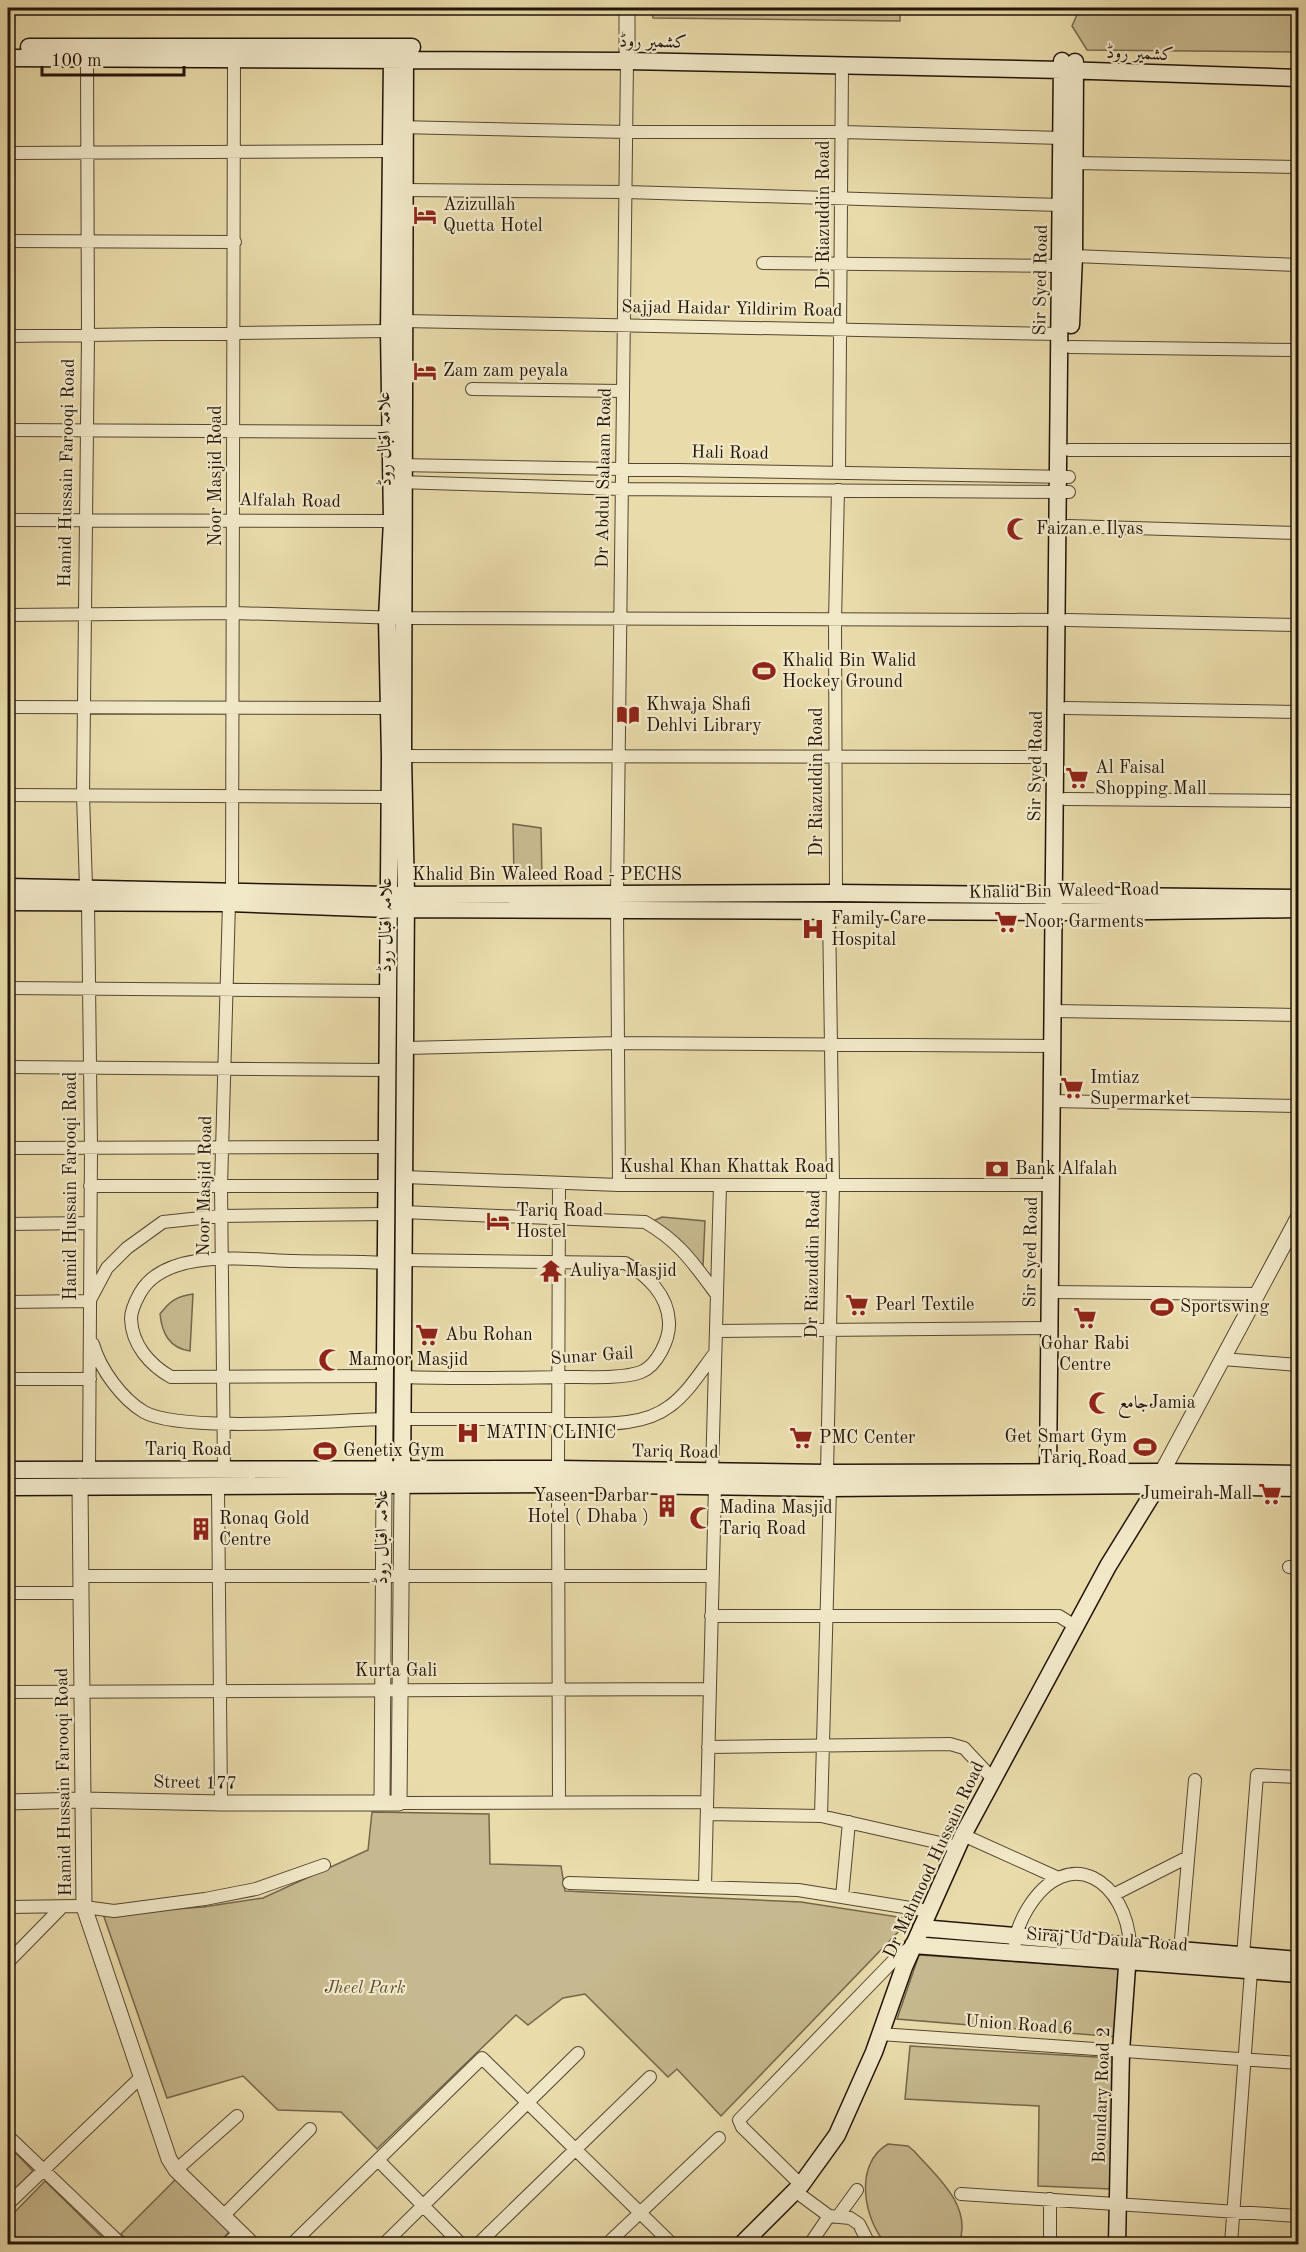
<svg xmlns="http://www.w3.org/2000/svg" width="1306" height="2252" viewBox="0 0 1306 2252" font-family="'Old Standard TT',Amiri,serif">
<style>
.green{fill:#c7b98f;stroke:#74664c;stroke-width:1.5}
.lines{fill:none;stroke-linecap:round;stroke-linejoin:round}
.minor-casing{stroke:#544632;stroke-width:14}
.tertiary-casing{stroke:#544632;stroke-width:17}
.secondary-casing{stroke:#22140a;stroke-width:19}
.minor{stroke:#f1e8c8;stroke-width:12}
.tertiary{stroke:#f1e8c8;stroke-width:15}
.secondary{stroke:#f1e8c8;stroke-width:16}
.labels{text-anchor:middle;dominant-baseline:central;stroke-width:4.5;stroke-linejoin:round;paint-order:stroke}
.street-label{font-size:18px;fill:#22140a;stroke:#f1e8c8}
.poi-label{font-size:18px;fill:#22140a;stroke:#f1e8c8;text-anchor:start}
.park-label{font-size:18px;font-style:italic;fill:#5c4e39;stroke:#f1e8c8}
</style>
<rect width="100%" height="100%" fill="#e9dbaa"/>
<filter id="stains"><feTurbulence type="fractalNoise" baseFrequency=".00333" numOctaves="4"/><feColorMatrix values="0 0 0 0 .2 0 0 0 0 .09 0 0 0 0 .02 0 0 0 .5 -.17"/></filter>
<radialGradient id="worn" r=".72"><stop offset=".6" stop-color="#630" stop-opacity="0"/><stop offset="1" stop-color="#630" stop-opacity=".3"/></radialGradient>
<path class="green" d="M651 8H900V21L653 18Z
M1080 8H1298V52L1087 50 1072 26Z
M513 824 541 828 542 878H514Z
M662 1217 705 1221 703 1267 651 1222Z
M193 1294 190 1351C169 1348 162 1333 160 1314 170 1301 177 1296 193 1294Z
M372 1812 489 1814 490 1864 561 1866 565 1891 801 1902 905 1918 900 1930 721 2116 677 2069 668 2077 585 1994 563 1998 528 2025 516 2015 377 2149 341 2112 278 2110 243 2076 167 2098 103 1914 203 1907 263 1898 368 1850Z
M919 1955 1122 1969 1117 2037 897 2019Z
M910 2046 1113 2058 1111 2189 1038 2186 1039 2106 905 2099Z
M888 2144 908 2146 914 2151C937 2177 973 2206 959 2244H886C864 2220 853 2164 888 2144Z
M8 2145 33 2171 8 2196Z
M176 2179 229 2232 218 2244H131L121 2234Z
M45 2181 102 2237 94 2244H8V2219Z"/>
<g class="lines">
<g class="minor-casing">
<path id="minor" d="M397 127 627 132H842L1062 138
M8 153 392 151
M1074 163 1298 167
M404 190 626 192 1061 205
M8 241 235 242
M1074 256 1298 265
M763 263 1060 266
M403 321 1060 334
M8 336 389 331
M1070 347 1298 350
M472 389 623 391
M8 430 391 432
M1069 450H1298
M398 465 1069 477
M839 473 842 64
M398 482 622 489 1069 492
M8 520 392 521
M1068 526 1298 533
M8 615 233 613 403 618 1057 620
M1067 620 1298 625
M8 707 388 708
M1066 708 1298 712
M397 756 1055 757
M8 795 390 797
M1065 799 1298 801
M86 887 83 795 88 336 87 59
M232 891 234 60
M836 893 835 620 838 490
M617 895 627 61
M88 902 91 1147 89 1470
M617 909 619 1185
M8 988 388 991
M1053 1011 1298 1015
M405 1048 619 1043 1052 1046
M8 1067 387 1070
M1052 1101 1298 1106
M8 1148 387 1147
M404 1177 619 1185H1051
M90 1186H387
M403 1212 645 1222C680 1242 694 1264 717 1295
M8 1224 90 1223
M1050 1292 1258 1294
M90 1300 107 1268 127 1248 163 1222 220 1216 387 1214
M8 1302 90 1301
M716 1331 1050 1328
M93 1344C100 1369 122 1399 144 1412 181 1433 335 1420 385 1419
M1223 1359 1298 1365
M385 1376 171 1377C150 1365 132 1345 131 1319 131 1310 135 1302 140 1293 166 1247 249 1260 294 1261 325 1262 355 1261 386 1263
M403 1377C458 1379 513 1378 568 1377 588 1377 622 1379 641 1372 657 1366 670 1339 669 1322 668 1295 647 1275 625 1263L403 1260
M8 1379H90
M402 1419H551L558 1424C594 1423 640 1429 670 1406 688 1393 701 1371 715 1353
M224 1469 221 1186 229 903
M558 1469 559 1184
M712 1473 720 1185
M827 1473 833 1184 829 911
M558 1484 559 1802
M218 1488 221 1803
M1289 1567 1298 1568
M81 1576H712
M8 1593H81
M711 1616H1059L1075 1626
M8 1692 710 1689
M708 1747 950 1744 964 1748 993 1779
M399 1803 707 1802
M707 1814 821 1816 958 1847
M821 1816 830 1488
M963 1835 1056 1877
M569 1883 798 1890 929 1911
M705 1886 715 1486
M1115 1894 1188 1857
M842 1897 849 1822
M8 1907 77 1906 114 1911 205 1899 256 1889 324 1865
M1015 1943C1016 1931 1022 1918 1028 1908 1069 1842 1127 1881 1130 1946
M1180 1951 1195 1780
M1243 1956 1257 1775 1298 1777
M8 1962 60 1909
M880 2034 1298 2063
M8 2136 121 2244
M378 2160 461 2244
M176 2170 237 2116
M801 2185 742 2127 739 2120 895 1959 912 1946
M795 2191 829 2216 850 2218 859 2224 867 2240 873 2244
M961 2194 1298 2216
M8 2204 141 2077
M224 2215 310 2129
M839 2215 857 2190
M227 2244 240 2232
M292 2244 482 2058 672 2244
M384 2244 578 2053
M478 2244 650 2077
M607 2244 719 2138
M810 2244 829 2216
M1050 2244V2199
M1231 2244 1251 1971"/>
</g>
<g class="tertiary-casing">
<path id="tertiary" d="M627 8V51
M1162 1472 1298 1218
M80 1486 84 1907 169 2159 176 2170 252 2244
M382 1801 384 1486
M8 1802 83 1800 221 1803H399L402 1486"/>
</g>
<g class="secondary-casing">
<path id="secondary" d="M29 47H412
M8 58 627 61 1062 70 1298 78
M1071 325 1074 256 1075 62
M8 887 389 895 836 893 1298 898
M8 902 229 903 389 909 1085 912 1298 909
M8 1470 558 1469 827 1473 1162 1472 1298 1474
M1048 1472 1062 61
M384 1486 390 757 387 618 392 521 389 331 392 58
M402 1486 406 895 403 756 405 47
M8 1487 558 1484 830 1488 1158 1485 1298 1488
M921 1928 1298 1960
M913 1945 1298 1974
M742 2244 801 2185 837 2135 874 2052 904 1967 963 1835 1108 1566 1158 1485
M1117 2244 1121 2051 1128 1953"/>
</g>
<use href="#minor" class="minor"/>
<use href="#tertiary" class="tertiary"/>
<use href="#secondary" class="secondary"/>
</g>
<defs>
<g id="hotel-bare" transform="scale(1.8)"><path d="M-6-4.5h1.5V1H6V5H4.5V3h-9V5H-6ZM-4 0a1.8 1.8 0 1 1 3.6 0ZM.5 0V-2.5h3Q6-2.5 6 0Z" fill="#8f2418" stroke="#f1e8c8" stroke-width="2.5" paint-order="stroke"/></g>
<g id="mosque-bare" transform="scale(1.8)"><path d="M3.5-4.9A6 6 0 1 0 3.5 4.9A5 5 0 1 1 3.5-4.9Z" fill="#8f2418" stroke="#f1e8c8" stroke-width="2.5" paint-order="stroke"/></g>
<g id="stadium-bare" transform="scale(1.8)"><path d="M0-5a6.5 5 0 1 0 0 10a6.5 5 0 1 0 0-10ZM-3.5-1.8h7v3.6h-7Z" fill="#8f2418" stroke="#f1e8c8" stroke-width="2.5" paint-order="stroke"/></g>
<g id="library-bare" transform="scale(1.8)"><path d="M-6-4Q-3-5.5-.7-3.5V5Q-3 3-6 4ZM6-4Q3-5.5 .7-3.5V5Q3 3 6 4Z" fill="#8f2418" stroke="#f1e8c8" stroke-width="2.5" paint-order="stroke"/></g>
<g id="supermarket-bare" transform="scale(1.8)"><path d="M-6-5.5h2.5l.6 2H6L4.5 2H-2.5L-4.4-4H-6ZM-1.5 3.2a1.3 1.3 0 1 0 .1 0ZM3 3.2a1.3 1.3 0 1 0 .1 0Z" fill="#8f2418" stroke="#f1e8c8" stroke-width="2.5" paint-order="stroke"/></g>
<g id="hospital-bare" transform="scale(1.8)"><path d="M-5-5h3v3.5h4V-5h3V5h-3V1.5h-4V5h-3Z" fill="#8f2418" stroke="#f1e8c8" stroke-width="2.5" paint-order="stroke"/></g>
<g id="bank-bare" transform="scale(1.8)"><path d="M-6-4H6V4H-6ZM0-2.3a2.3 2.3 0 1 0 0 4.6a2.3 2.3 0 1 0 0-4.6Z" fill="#8f2418" stroke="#f1e8c8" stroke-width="2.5" paint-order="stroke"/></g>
<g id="temple-bare" transform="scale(1.8)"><path d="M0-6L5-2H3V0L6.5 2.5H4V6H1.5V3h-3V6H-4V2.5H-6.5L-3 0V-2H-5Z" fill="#8f2418" stroke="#f1e8c8" stroke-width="2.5" paint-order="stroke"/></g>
<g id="building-bare" transform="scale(1.8)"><path d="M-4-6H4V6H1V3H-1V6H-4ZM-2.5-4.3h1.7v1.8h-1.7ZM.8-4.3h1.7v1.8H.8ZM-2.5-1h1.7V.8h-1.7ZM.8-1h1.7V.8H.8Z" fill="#8f2418" stroke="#f1e8c8" stroke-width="2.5" paint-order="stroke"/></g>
</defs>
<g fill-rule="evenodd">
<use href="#hotel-bare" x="425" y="215"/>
<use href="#hotel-bare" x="425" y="371"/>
<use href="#mosque-bare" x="1018" y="529"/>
<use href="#stadium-bare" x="764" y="671"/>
<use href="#library-bare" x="628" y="715"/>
<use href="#supermarket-bare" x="1077" y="778"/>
<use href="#supermarket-bare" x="1006" y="922"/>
<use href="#hospital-bare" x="813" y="929"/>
<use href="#supermarket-bare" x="1072" y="1088"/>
<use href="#bank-bare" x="997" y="1169"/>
<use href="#hotel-bare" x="498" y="1221"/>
<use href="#temple-bare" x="551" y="1271"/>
<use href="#supermarket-bare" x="857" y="1305"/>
<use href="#stadium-bare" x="1162" y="1307"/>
<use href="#supermarket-bare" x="1085" y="1318"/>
<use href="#supermarket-bare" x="427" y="1335"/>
<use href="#mosque-bare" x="330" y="1360"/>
<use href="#mosque-bare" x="1100" y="1403"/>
<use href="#hospital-bare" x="468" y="1433"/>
<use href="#supermarket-bare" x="801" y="1438"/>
<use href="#stadium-bare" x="1145" y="1447"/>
<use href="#stadium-bare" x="325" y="1451"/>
<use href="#supermarket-bare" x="1270" y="1494"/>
<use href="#building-bare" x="667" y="1506"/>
<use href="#mosque-bare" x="701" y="1518"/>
<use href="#building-bare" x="201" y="1529"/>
</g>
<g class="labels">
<g class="street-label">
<text transform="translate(653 42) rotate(1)">کشمیر روڈ</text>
<text transform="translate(1140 54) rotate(2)">کشمیر روڈ</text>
<text transform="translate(824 215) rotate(-90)">Dr Riazuddin Road</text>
<text transform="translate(1041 280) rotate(-89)">Sir Syed Road</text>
<text transform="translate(732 309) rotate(1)">Sajjad Haidar Yildirim Road</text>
<text transform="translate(385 439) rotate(-91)">علامہ اقبال روڈ</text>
<text transform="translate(730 453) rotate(1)">Hali Road</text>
<text transform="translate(67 473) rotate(-89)">Hamid Hussain Farooqi Road</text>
<text transform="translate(216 476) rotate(-90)">Noor Masjid Road</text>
<text transform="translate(604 478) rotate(-89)">Dr Abdul Salaam Road</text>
<text transform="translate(290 501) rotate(1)">Alfalah Road</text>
<text transform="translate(1036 766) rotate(-89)">Sir Syed Road</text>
<text transform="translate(817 782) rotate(-90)">Dr Riazuddin Road</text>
<text x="547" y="875">Khalid Bin Waleed Road - PECHS</text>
<text transform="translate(1064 891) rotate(-1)">Khalid Bin Waleed Road</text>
<text transform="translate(386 925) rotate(-90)">علامہ اقبال روڈ</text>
<text x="727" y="1167">Kushal Khan Khattak Road</text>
<text transform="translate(71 1186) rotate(-90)">Hamid Hussain Farooqi Road</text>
<text transform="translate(205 1186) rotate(-89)">Noor Masjid Road</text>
<text transform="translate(1031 1252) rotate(-89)">Sir Syed Road</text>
<text transform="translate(813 1264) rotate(-89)">Dr Riazuddin Road</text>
<text transform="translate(592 1356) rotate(-4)">Sunar Gail</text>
<text x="188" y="1450">Tariq Road</text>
<text transform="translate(675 1452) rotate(1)">Tariq Road</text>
<text transform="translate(382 1537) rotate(-90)">علامہ اقبال روڈ</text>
<text x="396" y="1671">Kurta Gali</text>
<text transform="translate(64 1782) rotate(-91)">Hamid Hussain Farooqi Road</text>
<text transform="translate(195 1783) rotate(1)">Street 177</text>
<text transform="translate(934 1860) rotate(-65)">Dr Mahmood Hussain Road</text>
<text transform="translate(1107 1940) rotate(4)">Siraj Ud Daula Road</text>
<text transform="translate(1019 2025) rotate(4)">Union Road 6</text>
<text transform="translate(1102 2095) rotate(-88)">Boundary Road 2</text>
</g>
<g class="poi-label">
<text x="443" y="205">Azizullah<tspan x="443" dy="21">Quetta Hotel</tspan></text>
<text x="443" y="371">Zam zam peyala</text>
<text x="1036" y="529">Faizan e Ilyas</text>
<text x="782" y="661">Khalid Bin Walid<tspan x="782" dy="21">Hockey Ground</tspan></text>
<text x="646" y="705">Khwaja Shafi<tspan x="646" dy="21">Dehlvi Library</tspan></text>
<text x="1095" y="768">Al Faisal<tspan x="1095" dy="21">Shopping Mall</tspan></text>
<text x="831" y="919">Family Care<tspan x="831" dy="21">Hospital</tspan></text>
<text x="1024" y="922">Noor Garments</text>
<text x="1090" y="1078">Imtiaz<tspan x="1090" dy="21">Supermarket</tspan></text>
<text x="1015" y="1169">Bank Alfalah</text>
<text x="516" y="1211">Tariq Road<tspan x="516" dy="21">Hostel</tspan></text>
<text x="569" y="1271">Auliya Masjid</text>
<text x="875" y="1305">Pearl Textile</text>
<text x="1180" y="1307">Sportswing</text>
<text x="445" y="1335">Abu Rohan</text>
<text x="1085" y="1344" text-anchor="middle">Gohar Rabi<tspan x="1085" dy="21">Centre</tspan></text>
<text x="348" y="1360">Mamoor Masjid</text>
<text x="1118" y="1403">جامعJamia</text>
<text x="486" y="1433">MATIN CLINIC</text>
<text x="1127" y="1437" text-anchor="end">Get Smart Gym<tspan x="1127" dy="21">Tariq Road</tspan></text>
<text x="819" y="1438">PMC Center</text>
<text x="343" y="1451">Genetix Gym</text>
<text x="1252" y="1494" text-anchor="end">Jumeirah Mall</text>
<text x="649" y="1496" text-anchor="end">Yaseen Darbar<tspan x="649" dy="21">Hotel ( Dhaba )</tspan></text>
<text x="719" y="1508">Madina Masjid<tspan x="719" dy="21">Tariq Road</tspan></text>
<text x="219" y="1519">Ronaq Gold<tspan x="219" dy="21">Centre</tspan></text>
</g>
<g class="park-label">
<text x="365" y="1988">Jheel Park</text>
</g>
</g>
<rect width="1306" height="2252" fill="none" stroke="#e9dbaa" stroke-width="30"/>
<rect x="9" y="9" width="1288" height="2234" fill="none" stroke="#22140a" stroke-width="3"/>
<rect x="15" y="15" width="1276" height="2222" fill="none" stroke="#22140a" stroke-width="1.5"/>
<path d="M42 66v9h142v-9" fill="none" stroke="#22140a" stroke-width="3"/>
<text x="51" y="66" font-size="18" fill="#22140a" stroke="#f1e8c8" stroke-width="4.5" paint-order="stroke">100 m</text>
<rect width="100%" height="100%" filter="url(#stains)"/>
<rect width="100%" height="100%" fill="url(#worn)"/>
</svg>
